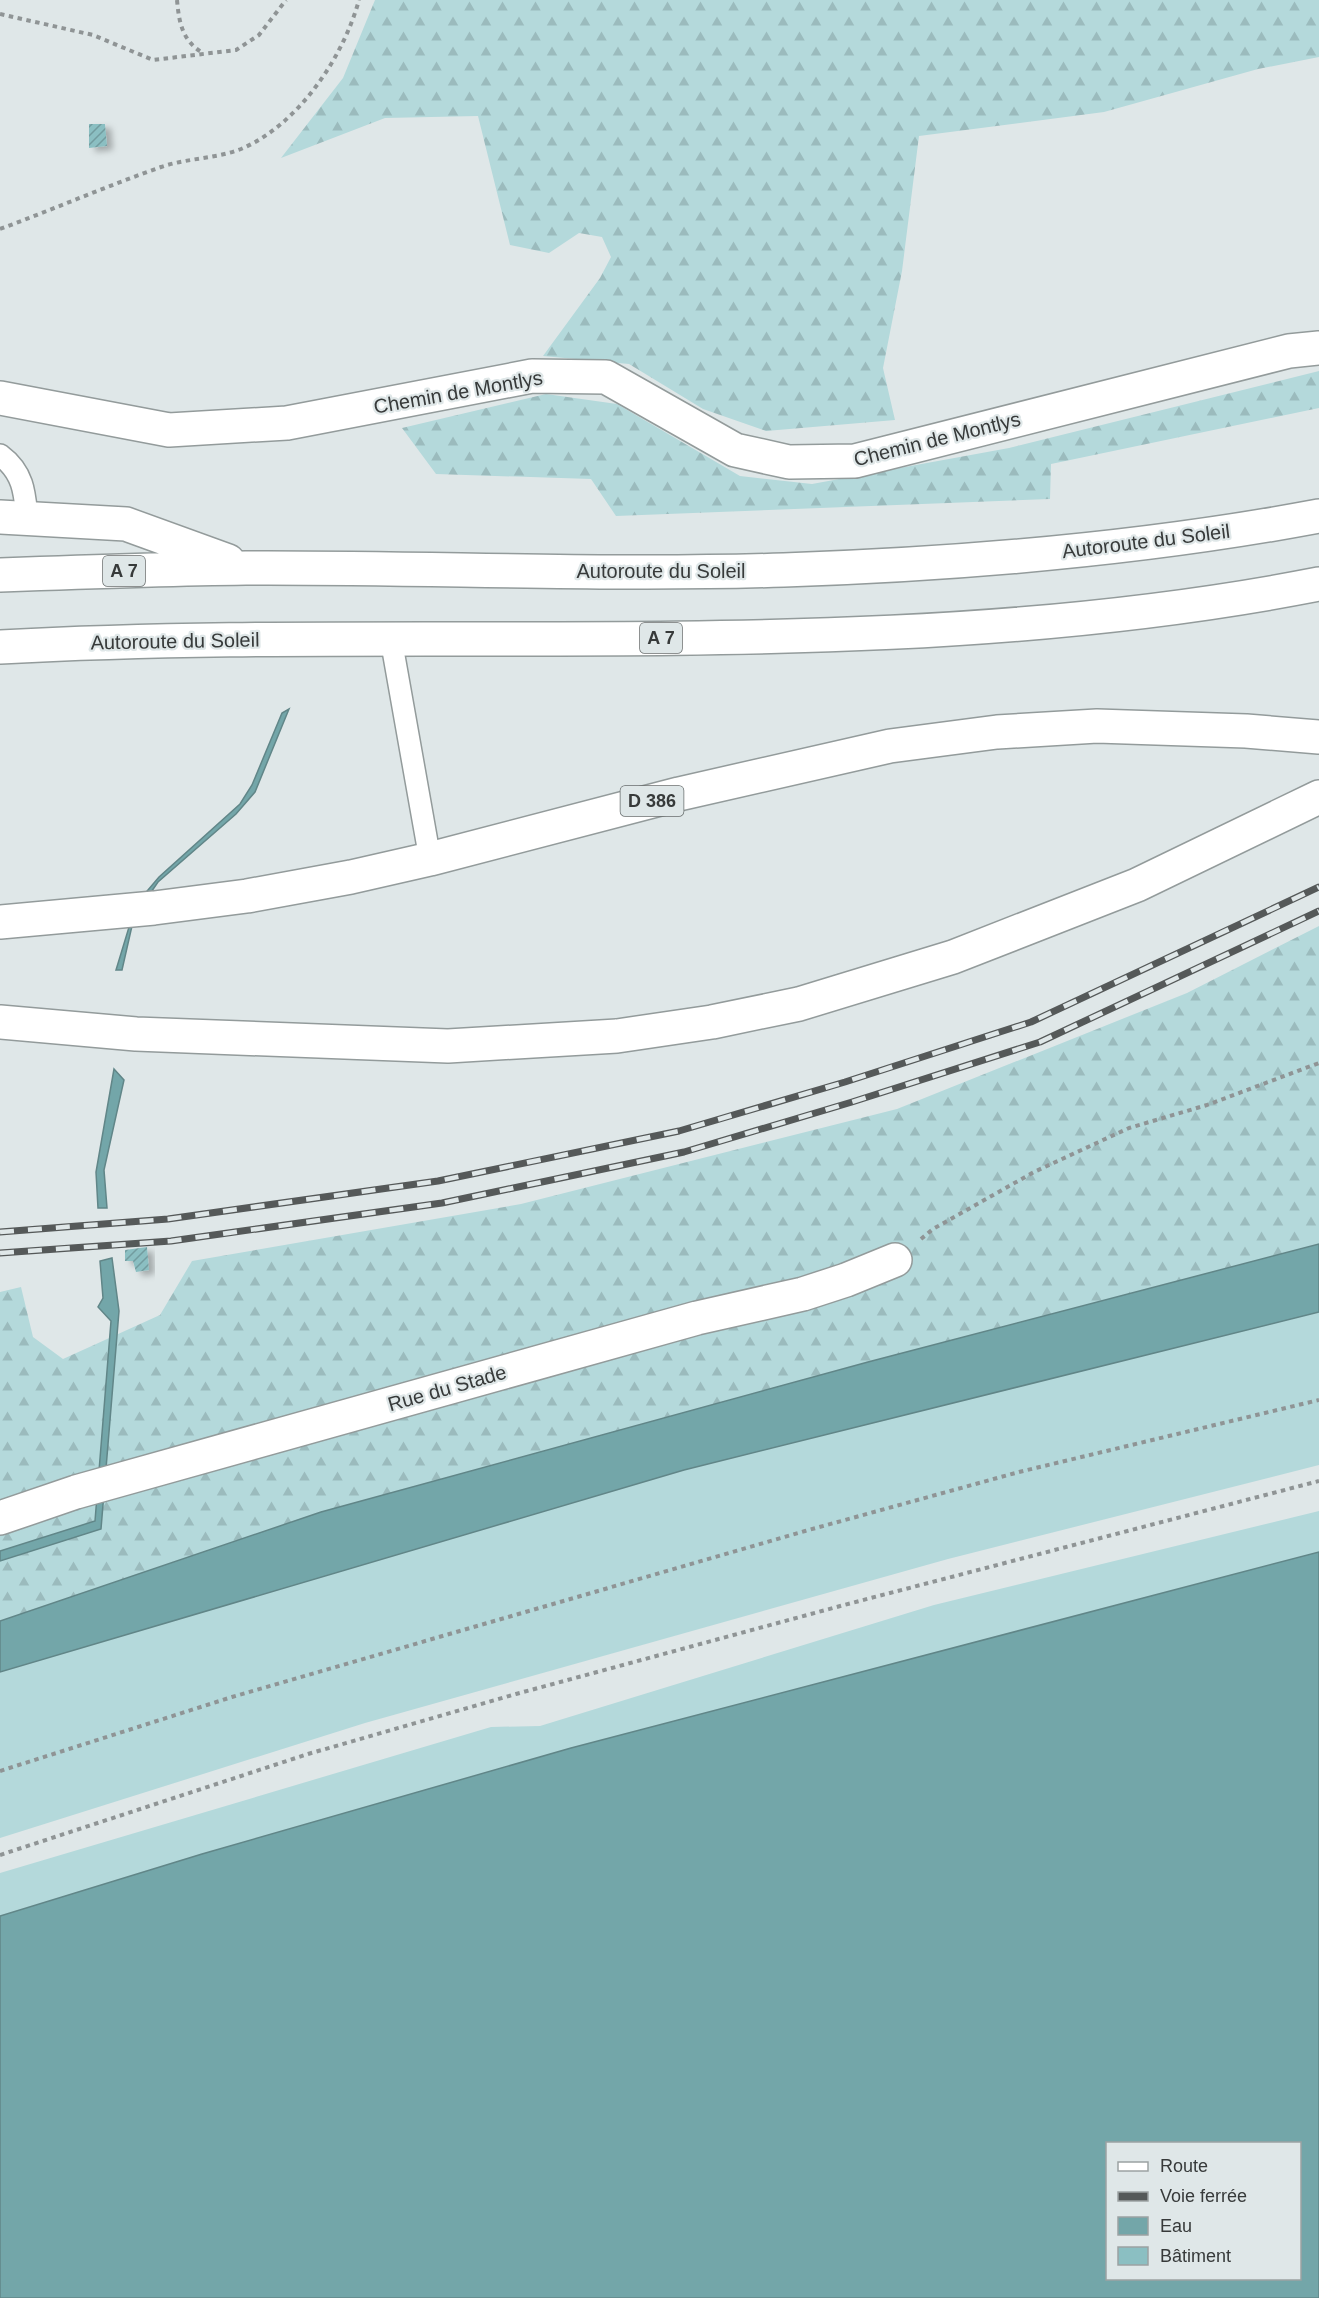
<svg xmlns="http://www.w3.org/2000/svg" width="1319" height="2298" viewBox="0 0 1319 2298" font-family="Helvetica,sans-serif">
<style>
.grass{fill:#b4d9db}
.forest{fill:url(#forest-firs)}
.water{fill:#73a6a9;stroke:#618688;stroke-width:1.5;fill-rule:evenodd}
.building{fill:url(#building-hatch);filter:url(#shadow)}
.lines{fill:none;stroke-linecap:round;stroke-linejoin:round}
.lane-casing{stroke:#939b9b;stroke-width:24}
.street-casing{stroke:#939b9b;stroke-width:36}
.primary-casing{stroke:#939b9b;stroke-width:36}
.highway-casing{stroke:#939b9b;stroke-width:36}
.path{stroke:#8f9495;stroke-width:4;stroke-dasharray:4.5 4.5;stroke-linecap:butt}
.lane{stroke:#fff;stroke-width:21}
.street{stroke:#fff;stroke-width:33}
.primary{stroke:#fff;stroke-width:33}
.highway{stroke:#fff;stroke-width:33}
.rail-casing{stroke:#555959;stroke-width:7}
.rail{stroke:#dfe7e8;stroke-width:4.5;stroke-dasharray:14;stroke-linecap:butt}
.labels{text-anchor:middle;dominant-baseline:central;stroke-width:4.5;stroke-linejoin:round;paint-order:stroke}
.shield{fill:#dfe7e8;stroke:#696e6e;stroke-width:1.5}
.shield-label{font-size:18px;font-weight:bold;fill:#373a3a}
.street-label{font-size:20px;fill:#373a3a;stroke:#dfe7e8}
</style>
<defs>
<pattern id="forest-firs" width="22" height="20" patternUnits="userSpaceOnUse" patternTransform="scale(1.5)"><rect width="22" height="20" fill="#b4d9db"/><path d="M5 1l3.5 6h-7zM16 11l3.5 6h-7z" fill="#9bbbbd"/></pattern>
<pattern id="building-hatch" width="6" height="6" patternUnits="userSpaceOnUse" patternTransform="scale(1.5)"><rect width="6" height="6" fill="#8bbfc2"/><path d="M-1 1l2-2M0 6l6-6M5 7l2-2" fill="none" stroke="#729c9f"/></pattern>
<filter id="shadow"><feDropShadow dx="6" dy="4" stdDeviation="3" flood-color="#0004"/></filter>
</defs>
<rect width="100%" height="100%" fill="#dfe7e8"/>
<path class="grass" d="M1319 1312V1465L948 1559 365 1723 0 1838V1672L684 1470Z
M1319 1511V1552L571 1748 202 1854 0 1916V1873L491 1727 540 1726 934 1605Z"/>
<path class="forest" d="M375 0H1319V57L1258 69 1104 112 919 136 902 271 883 368 895 420 766 431 703 409 629 364 543 356 600 278 611 257 602 237 579 233 549 253 510 245 478 116 385 118 281 158 343 78Z
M1319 371V408L1051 464 1050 499 616 516 591 479 436 474 402 428 546 394 617 404 740 476 812 484 1009 448Z
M1319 926V1244L868 1362 321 1512 0 1621V1292L21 1287 33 1337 63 1359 160 1315 192 1261 521 1204 897 1109 1187 993Z"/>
<path class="water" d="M289 709 255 792 236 814 158 882 134 917 122 970H116L136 904 159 877 240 804 252 785 282 713Z
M114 1069 124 1080 104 1170 107 1208H98L96 1172Z
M1319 1244V1312L684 1470 0 1672V1621L321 1512 868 1362Z
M112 1258 119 1311 101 1529 0 1561V1551L95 1521 111 1321 98 1307 103 1298 100 1261Z
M1319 1552V2298H0V1916L202 1854 571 1748ZM1108 2144H1300V2278H1108Z"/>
<path class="building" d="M89 124H105L107 146 89 148Z
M147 1247 149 1270 136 1272 133 1261H125V1250Z"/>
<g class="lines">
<g class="lane-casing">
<path id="lane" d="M0 455C23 472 25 492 27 519
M391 639 430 859"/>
</g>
<g class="street-casing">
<path id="street" d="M0 398 169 430 287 423 532 376 606 377 735 450 789 462 855 461 1289 351 1319 348
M0 1518 76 1492 697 1318 803 1294 846 1280 895 1260"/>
</g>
<g class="primary-casing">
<path id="primary" d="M0 922 154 908 247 896 351 877 430 859 679 794 890 746 997 732 1097 726 1246 731 1319 737"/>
</g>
<g class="highway-casing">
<path id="highway" d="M0 517 126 524 228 561
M0 575C82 572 164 569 246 568 425 567 605 576 784 570 963 564 1143 549 1319 516
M0 647C439 623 884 669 1319 584
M0 1022 136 1034 448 1046 617 1036 712 1022 799 1004 953 957 1137 885 1319 797"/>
</g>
<path class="path" d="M177 0C179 22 182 41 203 53
M0 14 93 35 153 60 236 50 259 35 286 0
M0 229C54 209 107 186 161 167 187 158 215 159 241 149 298 125 343 58 359 0
M921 1239 933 1229 1034 1172 1129 1128 1207 1105 1319 1063
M0 1771 232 1697 805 1531 1019 1472 1319 1400
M0 1855 308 1754 516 1694 844 1605 1319 1481"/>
<use href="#lane" class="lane"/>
<use href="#street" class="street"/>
<use href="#primary" class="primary"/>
<use href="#highway" class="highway"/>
<g class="rail-casing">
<path id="rail" d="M0 1232 168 1219 438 1181 679 1131 845 1082 1031 1022 1319 887
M0 1253 171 1241 442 1203 684 1152 852 1102 1040 1042 1319 911"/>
</g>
<use href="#rail" class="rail"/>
</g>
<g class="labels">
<g class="shield">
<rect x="103" y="556" width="42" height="30" rx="4.5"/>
<rect x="640" y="623" width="42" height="30" rx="4.5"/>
<rect x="620.5" y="786" width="63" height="30" rx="4.5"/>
</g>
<g class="shield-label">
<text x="124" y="571">A 7</text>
<text x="661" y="638">A 7</text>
<text x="652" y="801">D 386</text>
</g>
<g class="street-label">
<text transform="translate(458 392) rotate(-10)">Chemin de Montlys</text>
<text transform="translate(937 439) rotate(-14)">Chemin de Montlys</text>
<text transform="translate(1146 541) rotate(-7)">Autoroute du Soleil</text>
<text x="661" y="571">Autoroute du Soleil</text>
<text transform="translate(175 641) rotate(-1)">Autoroute du Soleil</text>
<text transform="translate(447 1388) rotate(-16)">Rue du Stade</text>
</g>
</g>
<rect x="1106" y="2142" width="195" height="138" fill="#dfe7e8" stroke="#9ca2a2" stroke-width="1.5"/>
<rect x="1118" y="2162" width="30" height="9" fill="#ffffff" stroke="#9ca2a2" stroke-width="1.5"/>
<text x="1160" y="2172" font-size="18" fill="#373a3a">Route</text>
<rect x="1118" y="2192" width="30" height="9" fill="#555959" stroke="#9ca2a2" stroke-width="1.5"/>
<text x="1160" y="2202" font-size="18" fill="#373a3a">Voie ferrée</text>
<rect x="1118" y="2217" width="30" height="18" fill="#73a6a9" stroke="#9ca2a2" stroke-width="1.5"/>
<text x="1160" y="2232" font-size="18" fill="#373a3a">Eau</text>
<rect x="1118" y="2247" width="30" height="18" fill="#8bbfc2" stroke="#9ca2a2" stroke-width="1.5"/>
<text x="1160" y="2262" font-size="18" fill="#373a3a">Bâtiment</text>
</svg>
